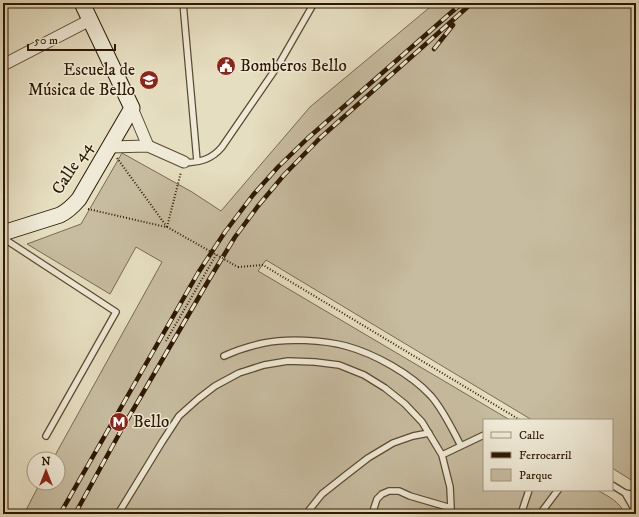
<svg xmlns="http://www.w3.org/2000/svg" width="639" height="517" viewBox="0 0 639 517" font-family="'IM FELL DW Pica',serif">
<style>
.green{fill:#c7bca0;stroke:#7a6a50}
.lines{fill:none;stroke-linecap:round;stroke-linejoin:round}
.lane-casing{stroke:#5c4a30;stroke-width:8}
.street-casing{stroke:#5c4a30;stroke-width:13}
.secondary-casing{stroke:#2e1800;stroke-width:17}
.path{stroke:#2e1800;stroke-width:2;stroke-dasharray:1 2;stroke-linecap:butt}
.lane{stroke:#efead7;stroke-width:5.5}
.street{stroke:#efead7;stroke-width:11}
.secondary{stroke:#efead7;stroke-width:15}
.rail-casing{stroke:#2e1800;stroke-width:4.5}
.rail{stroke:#efead7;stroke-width:3;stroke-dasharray:9;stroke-linecap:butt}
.path-bridge{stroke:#2e1800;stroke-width:2;stroke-dasharray:1 2;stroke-linecap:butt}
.labels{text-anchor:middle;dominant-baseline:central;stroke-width:3;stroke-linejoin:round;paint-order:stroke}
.poi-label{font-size:17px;fill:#2e1800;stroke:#efead7;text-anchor:start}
.street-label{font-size:17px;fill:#2e1800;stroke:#efead7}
</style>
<rect width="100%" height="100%" fill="#e6dec1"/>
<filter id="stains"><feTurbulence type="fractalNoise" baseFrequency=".005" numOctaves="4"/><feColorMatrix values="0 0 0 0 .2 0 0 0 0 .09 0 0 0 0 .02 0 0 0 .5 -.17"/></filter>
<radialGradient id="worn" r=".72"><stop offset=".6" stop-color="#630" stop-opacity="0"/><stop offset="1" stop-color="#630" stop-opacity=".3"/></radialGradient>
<path class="green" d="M435 3H636V483L612 468V420H532L266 260 258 271 510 420H484V490H597C608 496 620 502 625 514H24L40 483H58V459H53L162 262 136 247 110 294 27 244 81 224 122 153 192 192 221 211 310 107Z"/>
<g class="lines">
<g class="lane-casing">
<path id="lane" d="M183 3 197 161
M184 162C199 164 213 158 222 147L279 64 314 3
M3 238 116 312 46 436
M224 356C237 350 250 346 264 343 286 338 324 340 346 346 375 354 411 374 431 396 444 411 452 429 461 446
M442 455 484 435
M612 485 625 493 636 495
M625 493 633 507 635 514
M118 514 162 442 179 416 198 399 215 386 239 373 264 365 288 361 315 362 339 365 364 375 385 388 405 404 422 422 442 455 450 487 451 508 449 514
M306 514 322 494 346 475 368 458 393 443 413 436 429 433
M372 514 377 499 382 494 389 491H399L410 496 451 508
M521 514 529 490
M540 514 558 490"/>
</g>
<g class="street-casing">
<path id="street" d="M3 65 90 20
M132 108 148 146
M109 147 148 146 184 162"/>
</g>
<g class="secondary-casing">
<path id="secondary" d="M3 233 60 215C68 211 73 206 79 199L132 108 82 3"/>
</g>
<path class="path" d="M117 158 167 227
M88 209 166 227
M167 227 181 172
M238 267 263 265 520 420
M166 341 216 255"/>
<use href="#lane" class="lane"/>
<use href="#street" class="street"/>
<use href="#secondary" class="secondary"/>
<g class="rail-casing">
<path id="rail" d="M434 49 453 25
M60 514 198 273 225 232 253 195 278 167 308 138 462 3
M75 514 123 427 210 278 235 237 258 206 284 175 320 138 472 3"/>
</g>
<use href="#rail" class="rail"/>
<path class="path-bridge" d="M167 227 238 267"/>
</g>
<defs>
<g id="civic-disc" transform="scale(1)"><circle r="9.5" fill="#8f2418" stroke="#efead7"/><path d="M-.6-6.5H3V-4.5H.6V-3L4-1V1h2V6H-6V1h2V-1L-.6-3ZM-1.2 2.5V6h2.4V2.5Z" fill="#fff"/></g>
<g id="school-disc" transform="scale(1)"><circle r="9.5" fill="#8f2418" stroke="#efead7"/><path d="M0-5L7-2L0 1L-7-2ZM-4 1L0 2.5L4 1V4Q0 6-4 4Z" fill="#fff"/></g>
<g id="metro-disc" transform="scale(1)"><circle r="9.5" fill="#8f2418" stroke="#efead7"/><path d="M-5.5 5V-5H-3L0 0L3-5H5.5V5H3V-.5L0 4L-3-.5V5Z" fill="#fff"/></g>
</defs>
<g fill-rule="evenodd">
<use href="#civic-disc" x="226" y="66"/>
<use href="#school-disc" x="149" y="80"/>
<use href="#metro-disc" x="119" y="422"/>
</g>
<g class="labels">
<g class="poi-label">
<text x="240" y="66">Bomberos Bello</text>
<text x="135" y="70" text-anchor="end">Escuela de<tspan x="135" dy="20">Música de Bello</tspan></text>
<text x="133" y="422">Bello</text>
</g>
<g class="street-label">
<text transform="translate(72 168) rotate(-57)">Calle 44</text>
</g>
</g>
<rect width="639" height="517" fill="none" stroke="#e6dec1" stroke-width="16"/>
<rect x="4" y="4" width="631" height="509" fill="none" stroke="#2e1800" stroke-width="2"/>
<rect x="8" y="8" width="623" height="501" fill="none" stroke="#2e1800"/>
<rect x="483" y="419" width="130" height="72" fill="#efead7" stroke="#a29681"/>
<rect x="491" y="432" width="20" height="6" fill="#efead7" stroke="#a29681"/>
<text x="519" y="439" font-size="12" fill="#2e1800">Calle</text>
<rect x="491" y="452" width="20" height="6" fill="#2e1800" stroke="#a29681"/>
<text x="519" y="459" font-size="12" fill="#2e1800">Ferrocarril</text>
<rect x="491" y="469" width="20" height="12" fill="#c7bca0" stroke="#a29681"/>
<text x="519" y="479" font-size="12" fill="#2e1800">Parque</text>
<g transform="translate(46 471)"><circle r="19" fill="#efead7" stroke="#a29681"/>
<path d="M0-3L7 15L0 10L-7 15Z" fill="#8f2418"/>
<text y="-6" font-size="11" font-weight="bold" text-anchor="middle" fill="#2e1800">N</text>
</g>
<path d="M28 44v6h87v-6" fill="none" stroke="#2e1800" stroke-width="2"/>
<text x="34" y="44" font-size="12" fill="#2e1800" stroke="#efead7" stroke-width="3" paint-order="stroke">50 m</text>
<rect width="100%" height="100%" filter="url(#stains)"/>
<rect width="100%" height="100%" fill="url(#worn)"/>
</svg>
